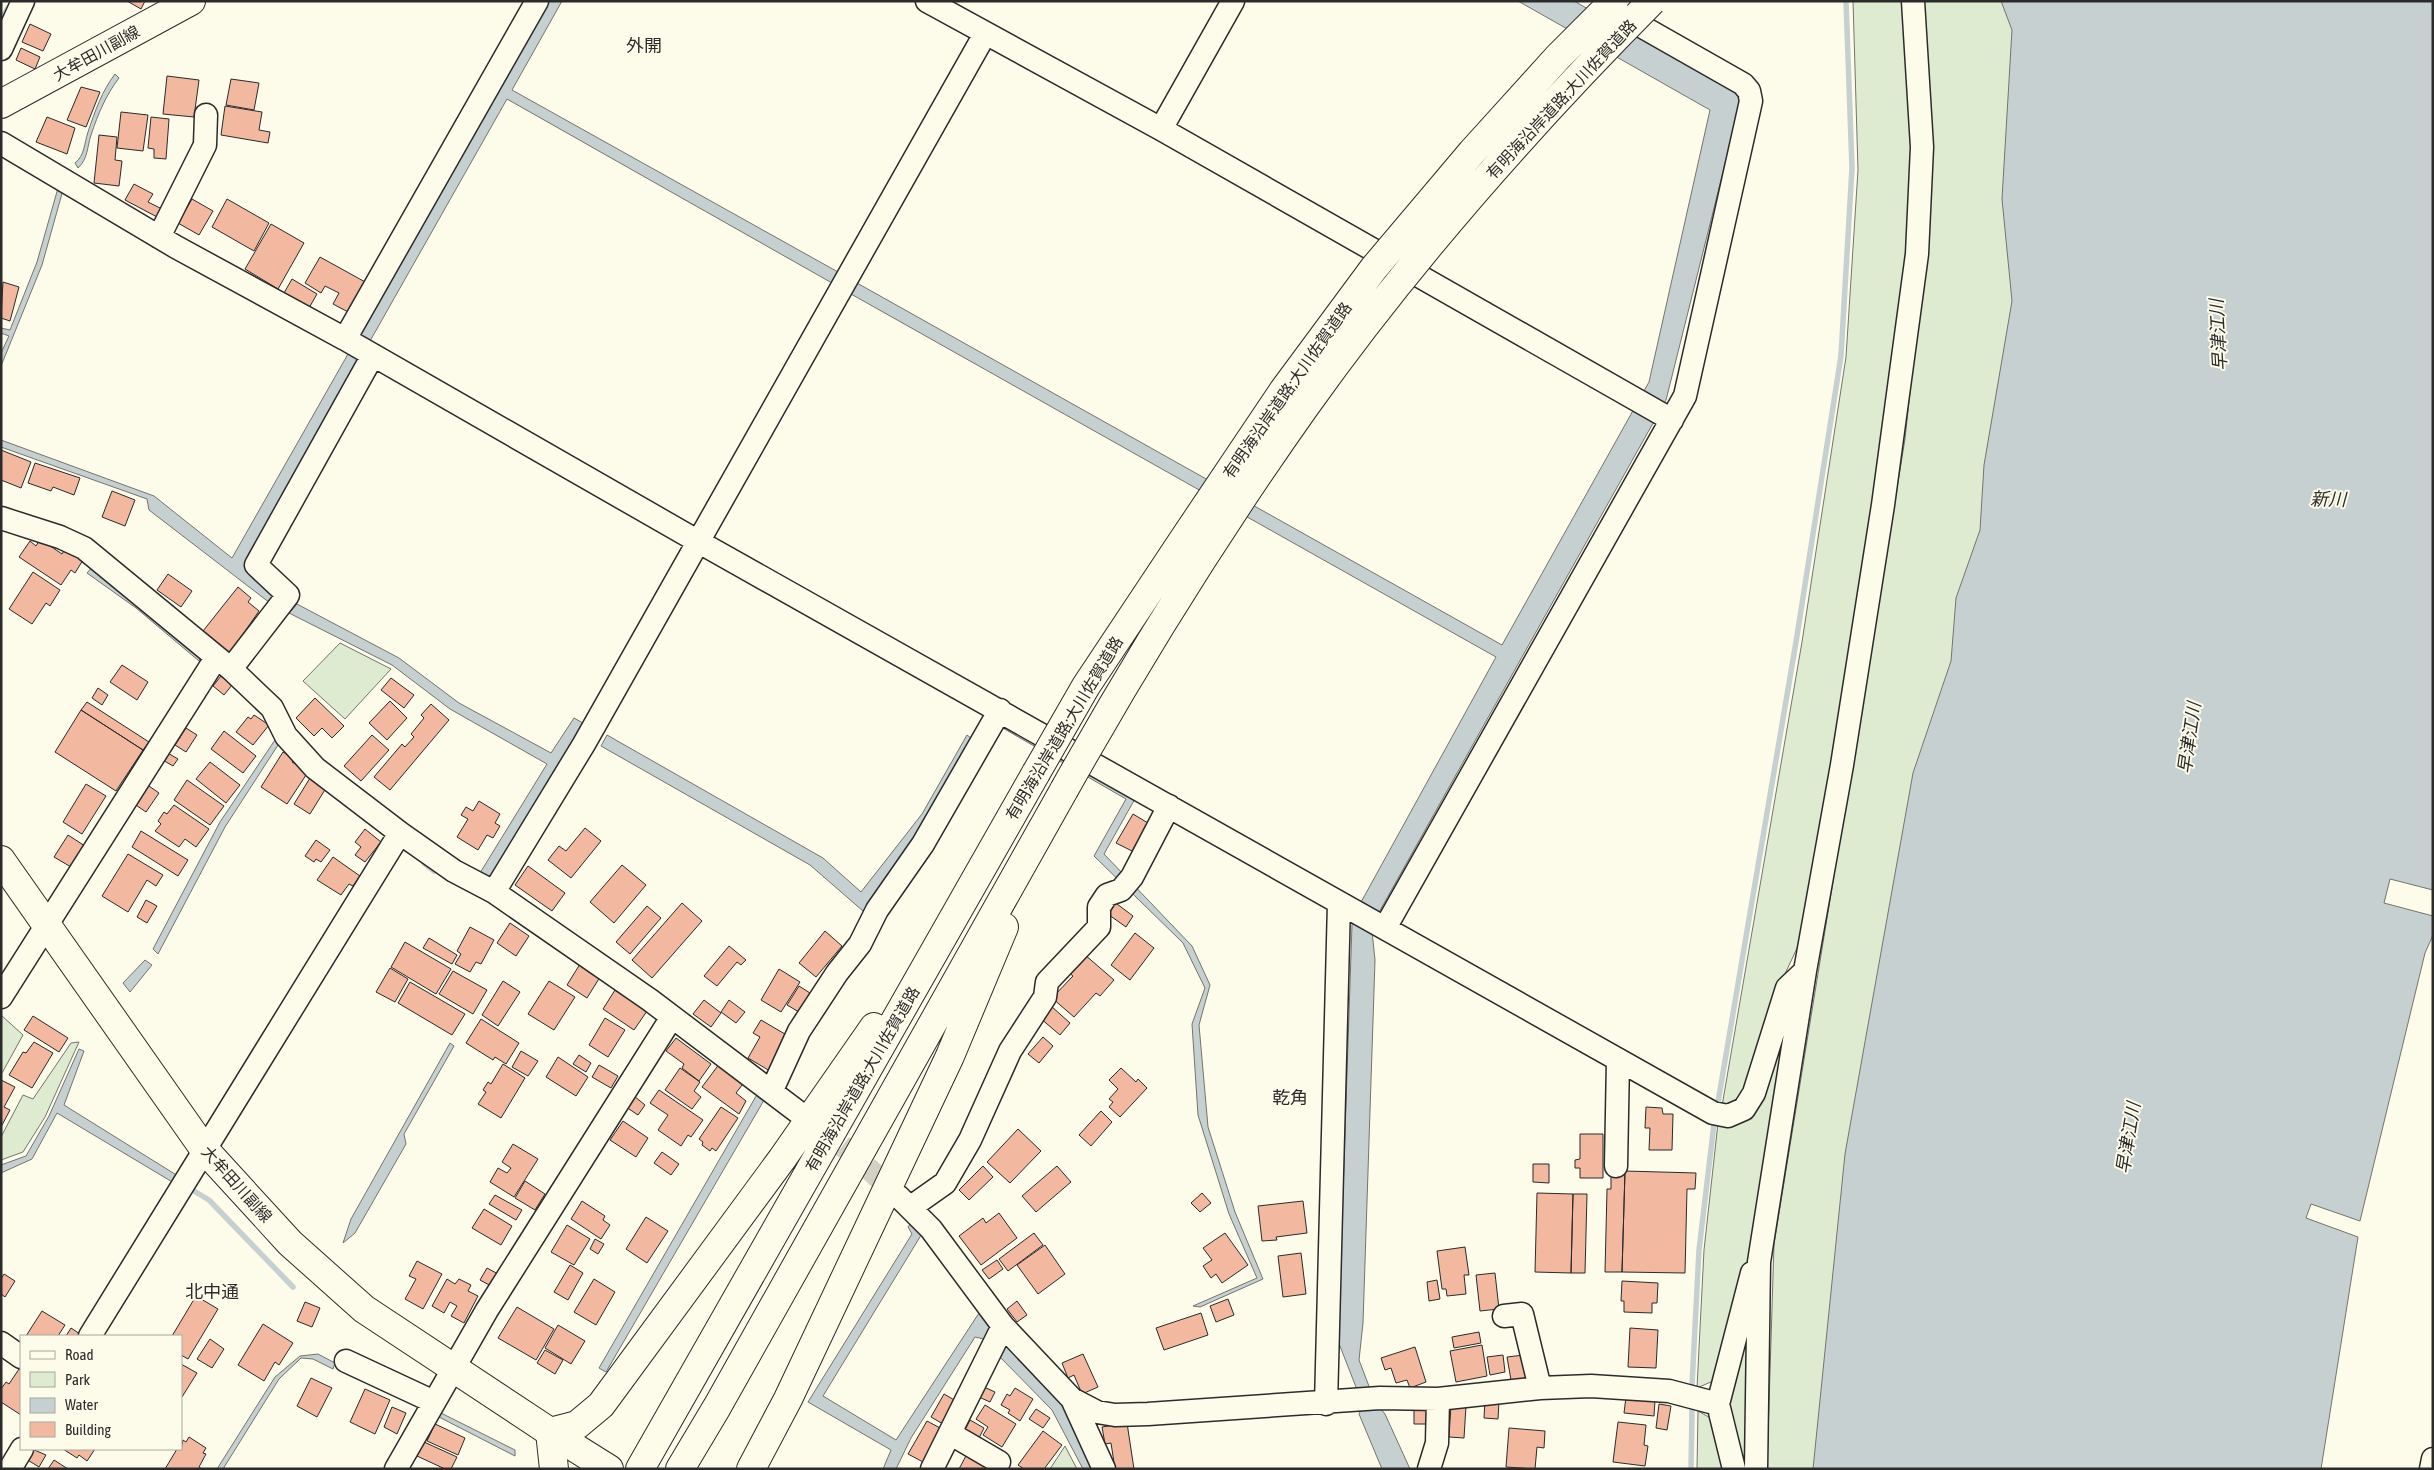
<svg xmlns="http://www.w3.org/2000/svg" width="2434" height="1470" viewBox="0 0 2434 1470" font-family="'Asap Condensed','Noto Sans JP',sans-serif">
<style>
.green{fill:#deebd1;stroke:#74746e}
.water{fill:#c7d0d0;stroke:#74746e}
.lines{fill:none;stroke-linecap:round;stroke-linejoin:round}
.stream{stroke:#c7d0d0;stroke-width:5.5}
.building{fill:#f2b8a0;stroke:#2b2b2b}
.minor-tunnel{stroke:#d3d1c4;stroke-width:22;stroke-dasharray:22 11;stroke-linecap:butt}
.minor-casing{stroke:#2b2b2b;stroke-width:25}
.major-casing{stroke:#2b2b2b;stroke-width:30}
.highway-casing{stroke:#2b2b2b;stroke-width:30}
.minor{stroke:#fdfbea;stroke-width:22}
.major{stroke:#fdfbea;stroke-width:28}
.highway{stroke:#fdfbea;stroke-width:28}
.highway-bridge-casing{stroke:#2b2b2b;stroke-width:30;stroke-linecap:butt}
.highway-bridge{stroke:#fdfbea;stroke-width:28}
.labels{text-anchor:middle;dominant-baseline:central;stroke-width:4;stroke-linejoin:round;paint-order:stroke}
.street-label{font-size:16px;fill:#2b2b2b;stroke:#fdfbea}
.neighbourhood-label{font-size:18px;fill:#2b2b2b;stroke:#fdfbea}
.water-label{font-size:18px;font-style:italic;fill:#2b2b2b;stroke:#fdfbea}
</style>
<rect width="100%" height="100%" fill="#fdfbea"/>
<path class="green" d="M1853 1H1903L1913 139 1899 350 1806 929 1784 976 1750 1085 1738 1103 1722 1106 1802 642 1846 357 1858 170Z
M1923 1H2038L2035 303 1826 1469H1767L1774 1244 1905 439 1925 250Z
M340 643 391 669 345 719 303 681Z
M1788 1010 1751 1254 1713 1381 1697 1388 1704 1250 1718 1123 1742 1121Z
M1 1015 23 1035 2 1073 1 1072Z
M79 1042 45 1117 23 1152 1 1160V1137L23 1095 33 1099 71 1043Z
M1750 1300 1747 1469H1740L1729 1407Z
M1698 1411 1714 1420 1723 1469H1697Z
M1065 1446 1077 1469H1050Z"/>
<path class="water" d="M547 1H562L512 90 838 272 832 283 507 99 370 341 359 334Z
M1518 1H1574L1738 94 1740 104 1666 400 1378 914 1372 931 1375 960 1363 1323 1359 1360 1375 1402 1385 1414 1410 1469H1382L1359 1414 1363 1405 1338 1341 1352 925 1360 904 1496 657 851 294 857 283 1502 645 1649 382 1710 110Z
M2001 1H2433V890L2390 879 2384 903 2433 916V935L2425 953 2360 1221 2311 1204 2306 1218 2358 1237 2321 1469H1813L1845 1154 1913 773 1951 661 1956 598 1980 530 1984 465 2012 301 2002 199 2012 30Z
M115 74 119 78C106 95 98 114 91 135 87 147 88 159 78 168L75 163C85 155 84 144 88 132 95 111 102 91 115 74Z
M58 188 63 190 42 265 1 366V353L9 336 1 333V328L10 330 37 262Z
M348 354 360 360 244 567 275 596 270 603 149 510 147 499 1 447V440L154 496 232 558Z
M93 566 201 655 199 661 136 608 87 573Z
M297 604 399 658 459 703 551 753 574 718 583 723 490 879 480 873 547 764 450 709 392 665 289 613Z
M1005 721 1136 797 1104 854 1192 946 1210 985 1199 1025 1208 1127 1235 1212 1263 1279 1200 1307 1193 1306 1257 1278 1229 1214 1198 1115 1192 1024 1205 988 1183 943 1094 856 1126 799 1001 727Z
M607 735 823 858 861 892 922 814 967 735 975 741 929 819 863 911 810 865 601 746Z
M277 737 280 742 225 827 158 954 153 949 220 822Z
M145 960 152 965 130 992 123 983Z
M450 1043 454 1046 404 1134 406 1144 355 1233 343 1243 351 1219Z
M79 1049 84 1051 64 1105 178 1176 174 1183 57 1113 32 1159 1 1173V1165L26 1156 49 1116Z
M759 1091 767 1095 606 1372 599 1368Z
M913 1220 923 1232 823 1396 896 1440 979 1313 989 1319V1335L984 1339 975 1337 911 1438 896 1469H883L891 1450 808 1402 912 1234 908 1227Z
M1010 1346 1063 1403 1092 1469H1083L1052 1410 999 1356 1003 1348Z
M318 1354 335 1363 333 1369 313 1359 301 1358 279 1379 223 1469H217L275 1377 300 1356Z
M441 1413 515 1450V1456L437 1416Z"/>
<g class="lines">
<path class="stream" d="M2 18 8 8
M424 863 434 871
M1718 1102 1796 642 1841 356 1852 168 1846 1
M194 1191 209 1200 293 1287
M1692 1385 1699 1250 1714 1124
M1691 1469 1692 1411"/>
</g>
<path class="building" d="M127 1H145L141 9Z
M30 24 51 34 43 51 22 42Z
M21 48 40 57 35 69 16 60Z
M167 76 199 80 194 117 163 114Z
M231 79 259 83 254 110 226 105Z
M81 87 100 92 86 127 67 120Z
M225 106 262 112 259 130 270 132 268 143 221 135Z
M121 112 148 115 143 151 117 148Z
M47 117 75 128 67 154 36 142Z
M151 117 169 119 166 159 154 158V149L148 148Z
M99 135 117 137 115 160 122 161 119 186 94 183Z
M134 184 153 194 148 202 164 210 159 218 125 200Z
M192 199 213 211 199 235 178 223Z
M227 199 269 223 254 251 212 227Z
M271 224 304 243 278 289 245 269Z
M320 257 367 283 350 313 333 304 339 293 325 286 321 293 305 283Z
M292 279 317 294 309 308 284 293Z
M3 282 19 287 10 321 1 318Z
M1 450 31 462 21 488 1 480Z
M35 463 80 478 74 495 53 487 51 491 28 483Z
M112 491 135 500 125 526 102 517Z
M40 539 62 554 65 549 83 560 75 573 71 570 61 585 19 557 30 541 36 546Z
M33 572 60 590 50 606 46 603 32 624 9 609Z
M168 574 192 591 181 607 157 590Z
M238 587 251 598 248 602 259 611 230 653 203 631Z
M122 665 148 682 137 700 110 682Z
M221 676 232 685 224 695 213 686Z
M391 678 414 695 404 708 381 690Z
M98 688 108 695 102 705 92 698Z
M315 698 344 726 332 738 322 728 314 736 296 718Z
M390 701 407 718 387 740 369 723Z
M87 702 149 742 143 750 81 710Z
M431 704 449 720 390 790 374 777 402 744 405 747 414 737 411 734 424 718 421 715Z
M81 710 143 750 116 791 55 752Z
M254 715 269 725 253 745 236 732 248 717 251 719Z
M186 728 197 735 186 752 175 745Z
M224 731 256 756 243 773 211 749Z
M372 735 389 750 361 781 344 766Z
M166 752 178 759 173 766 161 759Z
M283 752 294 759 292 762 308 772 287 804 261 787Z
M210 762 240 785 226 803 196 779Z
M310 778 326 788 310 814 294 804Z
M187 780 224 806 210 825 174 800Z
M86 784 106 796 82 834 63 822Z
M146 784 159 793 146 812 133 803Z
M479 801 500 814 495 823 500 826 493 838 487 835 478 850 457 837 468 819 461 815 466 807 473 811Z
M174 805 209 829 196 847 185 839 179 847 155 831 161 824 158 821 164 812 167 814Z
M1133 814 1148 823 1132 851 1116 843Z
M585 828 601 841 571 878 548 860 559 846 566 851Z
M365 829 381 842 365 862 355 855 361 847 355 842Z
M141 831 188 860 178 876 132 847Z
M68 835 85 846 71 867 54 857Z
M316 840 330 850 321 862 316 859 314 862 305 856Z
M128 854 163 875 156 886 147 880 128 912 102 896Z
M333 857 360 876 353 886 349 884 341 895 317 880Z
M622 865 646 885 614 923 590 902Z
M528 866 565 893 552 911 515 885Z
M146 900 157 906 147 923 137 917Z
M1113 901 1133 916 1126 927 1105 912Z
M682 903 702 921 652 978 632 960Z
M647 906 661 918 630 954 616 942Z
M510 923 529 936 516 956 497 943Z
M470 927 494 940 481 964 476 962 470 972 455 964 461 954 457 951Z
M825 931 842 946 816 977 799 963Z
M1135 933 1154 948 1130 980 1111 965Z
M429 938 457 955 452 964 423 948Z
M405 942 451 969 436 994 391 967Z
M729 946 746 960 741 965 737 962 717 986 704 976Z
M1084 954 1114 980 1100 996 1096 993 1074 1017 1052 998 1073 976 1068 972Z
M580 964 600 977 587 998 567 985Z
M390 968 408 979 395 1002 376 992Z
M779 969 800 982 781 1012 761 1000Z
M453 971 487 990 473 1014 439 994Z
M503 981 520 992 498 1026 482 1015Z
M549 981 575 997 554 1030 528 1014Z
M410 982 465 1014 452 1035 398 1003Z
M799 986 810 993 799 1012 787 1005Z
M615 990 647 1011 634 1030 603 1009Z
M704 1000 721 1013 711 1027 693 1014Z
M729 1000 745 1012 736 1023 721 1012Z
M1051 1006 1070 1023 1060 1035 1040 1018Z
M33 1016 68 1038 59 1052 24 1030Z
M605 1018 625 1030 608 1057 589 1045Z
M481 1019 519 1043 506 1064 495 1057 493 1060 466 1043Z
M761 1020 790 1037 770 1071 748 1058 760 1037 753 1033Z
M1043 1037 1053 1046 1039 1063 1028 1054Z
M676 1038 711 1064 699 1081 682 1068 684 1064 666 1051Z
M34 1042 53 1053 32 1088 9 1075 23 1052 26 1053Z
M521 1051 538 1061 528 1076 512 1067Z
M579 1055 591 1063 586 1072 573 1064Z
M558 1057 588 1077 576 1096 546 1077Z
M720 1063 745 1081 736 1093 746 1101 739 1114 702 1087Z
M503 1064 525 1078 501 1118 478 1104 486 1092 483 1090 488 1082 491 1084Z
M599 1065 618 1076 611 1088 592 1077Z
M680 1068 700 1082 694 1091 701 1097 692 1109 665 1090Z
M1121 1068 1136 1082 1138 1079 1147 1088 1120 1117 1109 1107 1113 1102 1109 1099 1118 1089 1109 1080Z
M1 1080 15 1087 4 1107 10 1110 1 1127Z
M659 1090 703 1120 691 1137 688 1135 681 1146 658 1130 668 1115 650 1103Z
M634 1096 645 1105 638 1115 626 1107Z
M721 1107 738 1118 716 1151 712 1148 710 1151 702 1145 703 1142 699 1139Z
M1646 1107 1662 1108 1663 1114H1673L1672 1150H1649L1650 1128H1645Z
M1101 1111 1112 1122 1091 1146 1079 1135Z
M623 1121 648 1138 636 1157 610 1140Z
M1018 1129 1041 1151 1010 1183 987 1162Z
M1580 1134H1603V1178H1580V1168H1575V1160L1580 1159Z
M513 1144 538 1159 514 1197 490 1182 498 1168 507 1173 511 1168 502 1162Z
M662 1152 679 1164 671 1175 654 1163Z
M1533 1164H1549V1183L1533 1182Z
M983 1166 993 1177 969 1200 959 1190Z
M1057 1166 1071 1182 1036 1212 1022 1196Z
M1611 1171H1625L1622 1272H1605L1607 1189H1611Z
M1625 1171 1696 1173 1695 1189H1687L1685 1273 1622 1272Z
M525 1181 545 1194 535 1210 515 1198Z
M1202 1193 1211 1203 1200 1212 1191 1203Z
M1537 1193 1573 1194 1571 1273 1535 1272Z
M1573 1194H1587L1585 1273H1571Z
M495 1195 522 1210 516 1220 489 1204Z
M582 1201 605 1216 603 1220 610 1225 601 1239 571 1219Z
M1303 1201 1307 1233 1276 1237 1277 1240 1262 1241 1258 1206Z
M484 1209 512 1226 501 1245 472 1228Z
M999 1213 1017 1238 981 1265 959 1236 983 1218 986 1223Z
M646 1217 668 1231 647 1263 626 1249Z
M567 1225 590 1239 574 1265 551 1252Z
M1034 1233 1043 1245 1008 1271 999 1259Z
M1225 1233 1248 1265 1222 1283 1216 1274 1211 1278 1203 1266 1212 1260 1203 1248Z
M595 1239 604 1244 598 1254 590 1249Z
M1045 1245 1065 1274 1038 1294 1017 1265Z
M1465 1247 1469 1275H1464L1466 1294 1447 1296 1446 1289H1442L1437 1251Z
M1301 1253 1306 1294 1283 1297 1278 1256Z
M997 1260 1003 1269 989 1279 982 1270Z
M417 1261 442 1274 423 1309 405 1299 416 1279 409 1276Z
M570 1265 583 1273 568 1300 554 1292Z
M487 1268 500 1275 493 1287 480 1280Z
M1495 1273 1499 1309 1480 1311 1476 1275Z
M4 1274 15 1281 5 1297 1 1294V1279Z
M447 1279 455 1284 459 1279 471 1285 468 1291 478 1296 464 1323 451 1316 457 1306 450 1302 444 1313 432 1306Z
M594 1279 615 1292 596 1325 574 1312Z
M1437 1280 1440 1299 1429 1301 1427 1282Z
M1622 1281 1658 1283 1657 1303H1652V1313L1624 1312V1301H1621Z
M196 1296 218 1309 188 1359 181 1355V1336H172Z
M1228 1299 1234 1315 1216 1322 1210 1306Z
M1017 1301 1027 1315 1017 1322 1007 1309Z
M305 1302 320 1308 312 1327 297 1321Z
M517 1307 554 1329 536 1360 498 1338Z
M42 1311 65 1325 58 1336H26Z
M1201 1313 1208 1335 1164 1350 1156 1328Z
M263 1324 293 1343 279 1365 275 1362 264 1381 238 1365Z
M558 1325 585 1341 571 1364 545 1348Z
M71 1328 83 1336H66Z
M1630 1328 1658 1330 1656 1368 1628 1367Z
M1479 1332 1481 1343 1454 1348 1452 1337Z
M210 1339 224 1349 212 1368 197 1359Z
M1482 1345 1487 1376 1456 1382 1450 1351Z
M1415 1347 1426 1382 1410 1388 1407 1380 1396 1383 1391 1368 1385 1370 1381 1358Z
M545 1350 563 1360 555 1374 537 1363Z
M1083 1354 1098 1387 1082 1394 1074 1375 1068 1378 1062 1363Z
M1503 1355 1505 1372 1490 1375 1487 1357Z
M1524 1355 1527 1378 1511 1380 1507 1357Z
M181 1364 197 1373 182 1397 181 1396Z
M19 1369 21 1370V1415L1 1402V1389L6 1382 9 1384Z
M311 1378 332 1388 317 1417 297 1406Z
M984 1387 995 1392 990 1402 979 1397Z
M1015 1388 1033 1399 1020 1421 1008 1413 1010 1410 1001 1405 1007 1394 1010 1396Z
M365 1389 390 1400 375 1434 350 1422Z
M944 1394 956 1401 943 1424 931 1417Z
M1626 1397 1655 1400 1654 1416 1624 1413Z
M1485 1400 1499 1401 1498 1419 1484 1418Z
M1414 1404 1428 1405V1424H1414Z
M1659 1404 1671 1406 1667 1430 1656 1428Z
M985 1405 1016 1424 1002 1447 983 1435 988 1427 976 1419Z
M1451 1405 1466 1406 1464 1438 1449 1437Z
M392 1407 406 1413 397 1434 384 1427Z
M1036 1409 1050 1418 1043 1428 1029 1419Z
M970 1420 984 1428 979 1438 965 1430Z
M927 1421 942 1429 923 1462 908 1454Z
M1618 1422 1646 1425 1644 1445 1648 1446 1645 1466 1613 1462Z
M1127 1423 1134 1469H1115L1111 1443 1105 1444 1102 1427Z
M435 1424 465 1438 458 1455 427 1441Z
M1509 1428 1545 1431 1544 1448 1537 1447 1535 1469 1506 1467Z
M1043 1431 1062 1445 1044 1469H1024L1018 1465Z
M189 1437 206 1448 203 1453 206 1454 199 1467 202 1469H165L177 1449H181L183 1440 186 1442Z
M424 1442 457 1457 451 1469H445L417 1456Z
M32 1449 46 1455 39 1467 26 1459Z
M63 1449H95L87 1461 79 1455 77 1458Z
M968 1452 988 1463 985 1469H959Z
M54 1460 68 1469H48Z"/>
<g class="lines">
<path class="minor-tunnel" d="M816 1126 853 1154 899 1197"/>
<g class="minor-casing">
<path id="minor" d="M927 1 1161 129 1672 420
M1 49 23 1
M1161 129 1233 1
M1 143 176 247 345 339 699 542 1713 1113 1728 1116 1744 1109 1754 1093 1787 988 1805 971
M159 237 205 145 206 115
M345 339 537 1
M1 518 60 537 84 548 231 669 272 708 286 736 315 768 400 833 454 871 494 892 650 1000 798 1112
M231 669 288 595 256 565 373 355
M494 892 584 744 985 34
M1385 928 1685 396 1751 101 1749 91 1743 84 1618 13
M1 997 216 658
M772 1090 799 1031 837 973 860 944 877 910 923 844 1000 710
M1616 1166 1618 1060
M899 1197 931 1229 1003 1326 1072 1399 1097 1412 1115 1415 1148 1414 1380 1398 1438 1399 1540 1388 1591 1386 1669 1391 1718 1404
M911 1207 945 1183 970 1140 1010 1051 1045 997 1047 982 1099 927V907L1107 895 1121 890 1132 877 1169 806
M1504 1316 1522 1314 1540 1388
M90 1336 400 833
M1 1343 21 1357
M346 1361 434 1402
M1072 1399 1104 1469
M1326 1404 1339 903
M951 1434 999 1462
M10 1469 22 1449
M396 1469 487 1310 672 1017
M932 1469 1003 1326
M1429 1469 1437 1443 1438 1399
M1734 1469 1718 1404 1752 1273
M1756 1469 1759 1262 1805 971 1842 765 1883 505 1917 254 1922 147 1913 1
M2431 1469 2433 1459"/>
</g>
<g class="major-casing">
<path id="major" d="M1 104 191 1
M1 860 204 1149 290 1243 364 1309 550 1432"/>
</g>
<g class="highway-casing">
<path id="highway" d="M550 1432 577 1425 601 1405 782 1159 874 1027
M550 1432 609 1469
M550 1432 554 1469
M640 1469 1036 773
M680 1469 717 1407 1064 790
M751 1469 788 1399 950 1056 1004 927"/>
</g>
<use href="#minor" class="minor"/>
<use href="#major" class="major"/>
<use href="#highway" class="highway"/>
<g class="highway-bridge-casing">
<path id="highway-bridge" d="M1036 773 1086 686 1181 543 1283 391 1374 268 1472 152 1558 57 1614 1
M1064 790C1138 658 1217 531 1304 408 1407 263 1527 127 1652 1"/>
</g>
<use href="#highway-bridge" class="highway-bridge"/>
</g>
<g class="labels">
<g class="street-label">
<text transform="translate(96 53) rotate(-29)">大牟田川副線</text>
<text transform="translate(1561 99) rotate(-47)">有明海沿岸道路;大川佐賀道路</text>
<text transform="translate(1287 390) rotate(-55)">有明海沿岸道路;大川佐賀道路</text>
<text transform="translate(1064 728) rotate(-59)">有明海沿岸道路;大川佐賀道路</text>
<text transform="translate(862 1079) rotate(-60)">有明海沿岸道路;大川佐賀道路</text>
<text transform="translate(237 1184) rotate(48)">大牟田川副線</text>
</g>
<g class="neighbourhood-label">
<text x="644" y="45">外開</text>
<text x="1290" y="1097">乾角</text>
<text x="212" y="1291">北中通</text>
</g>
<g class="water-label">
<text transform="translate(2218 335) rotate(-93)">早津江川</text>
<text transform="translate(2328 499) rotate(1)">新川</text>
<text transform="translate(2189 738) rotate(-82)">早津江川</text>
<text transform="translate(2128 1138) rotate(-81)">早津江川</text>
</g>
</g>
<rect width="2434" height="1470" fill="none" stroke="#2b2b2b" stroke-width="5"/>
<rect x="20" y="1335" width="162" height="115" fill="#fdfbea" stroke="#a9a89e"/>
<rect x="30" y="1351" width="25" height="8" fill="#fdfbea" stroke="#a9a89e"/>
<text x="65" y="1360" font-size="15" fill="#2b2b2b">Road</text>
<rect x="30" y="1372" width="25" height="15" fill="#deebd1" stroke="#a9a89e"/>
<text x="65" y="1385" font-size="15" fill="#2b2b2b">Park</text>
<rect x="30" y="1398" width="25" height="15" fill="#c7d0d0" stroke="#a9a89e"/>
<text x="65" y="1410" font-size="15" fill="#2b2b2b">Water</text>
<rect x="30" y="1422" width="25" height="15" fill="#f2b8a0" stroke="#a9a89e"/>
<text x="65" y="1435" font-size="15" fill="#2b2b2b">Building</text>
</svg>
